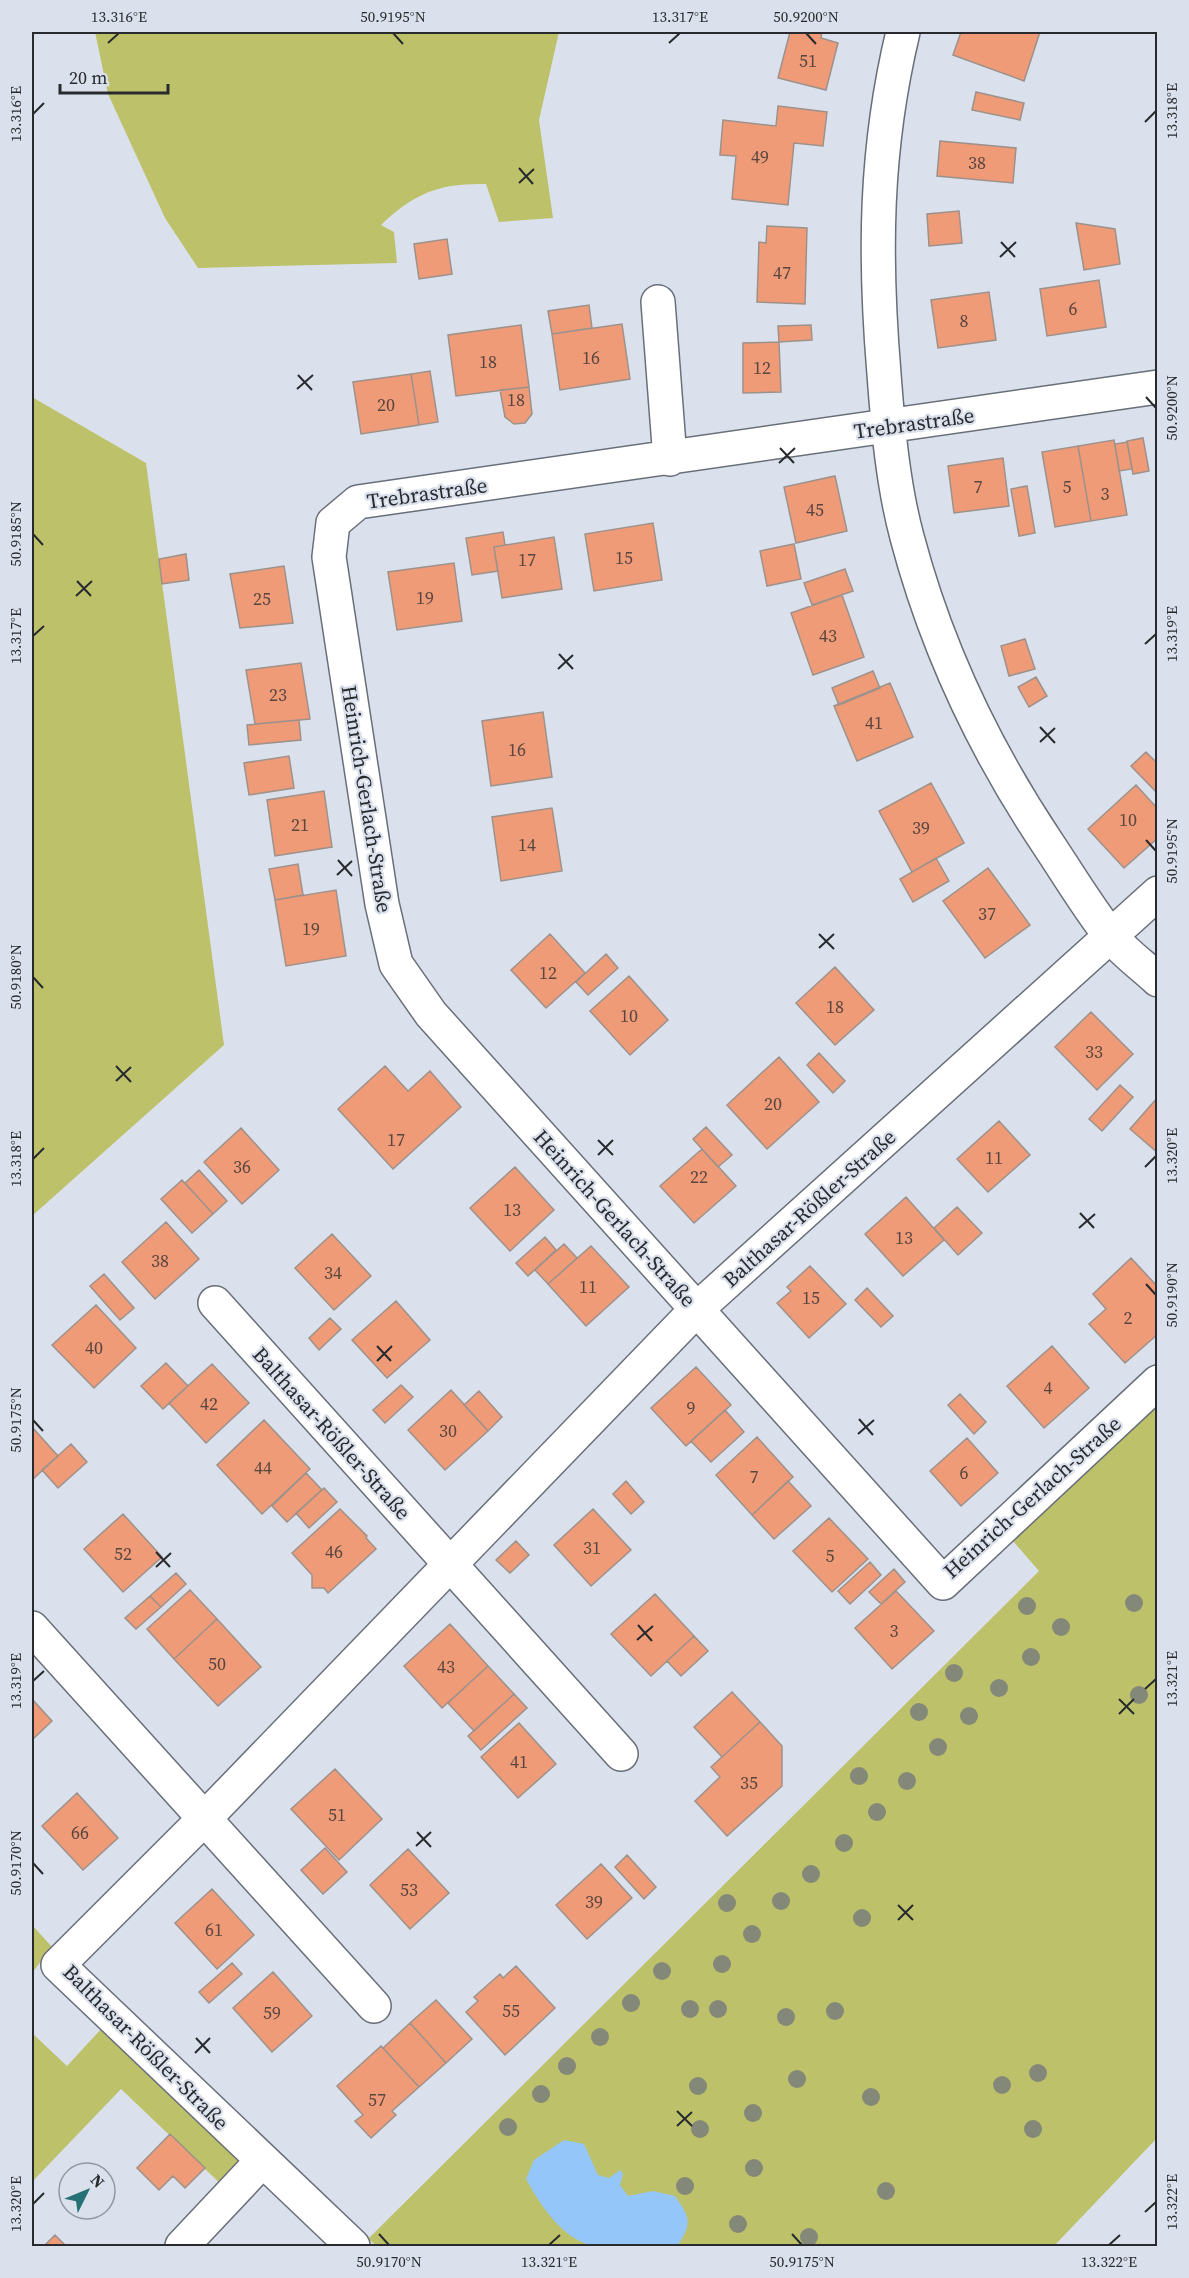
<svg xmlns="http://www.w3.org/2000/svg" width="1189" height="2278" viewBox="0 0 1189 2278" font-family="'Source Serif 4',serif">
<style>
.green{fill:#bdc26a}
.water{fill:#95c6f9}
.building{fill:#ef9b78;stroke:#9d918c;stroke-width:1.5}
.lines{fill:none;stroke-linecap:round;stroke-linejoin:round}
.minor-casing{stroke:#696f79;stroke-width:36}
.minor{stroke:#fff;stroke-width:33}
.tree{fill:#848878}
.ticks{fill:none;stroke:#282a2e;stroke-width:2}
.labels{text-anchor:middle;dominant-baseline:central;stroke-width:4.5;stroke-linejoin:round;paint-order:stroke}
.number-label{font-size:18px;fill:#5a4640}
.street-label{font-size:21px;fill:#282a2e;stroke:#dae1ec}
.neatline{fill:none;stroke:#282a2e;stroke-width:2}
.ticks-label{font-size:15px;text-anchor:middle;fill:#282a2e}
</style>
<rect width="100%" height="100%" fill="#dae1ec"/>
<path class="green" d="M95 32H559L539 120 553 218 499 222 486 184C440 183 414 193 381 225L394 232 397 263 198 268 165 218 108 94Z
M32 397 146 463 224 1045 32 1216Z
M1157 1398V2138L1054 2246H377L368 2239 1039 1571 1006 1533Z
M32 1925 52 1947 32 1973Z
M103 2027 248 2163 225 2188 121 2089 32 2182V2033L67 2066Z"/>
<path class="water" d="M564 2140 584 2144 598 2175 609 2178 620 2170 623 2174 620 2185 628 2196 653 2191 675 2196C690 2217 693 2224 677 2246H594C563 2240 540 2205 526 2179L534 2160Z"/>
<path class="building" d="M790 32H822L821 38 838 43 826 90 778 78Z
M961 32H1040L1024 81 953 55Z
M976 92 1024 103 1020 120 972 110Z
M778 106 827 112 823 146 794 143 788 205 732 199 736 156 720 155 723 120 776 126Z
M940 141 1016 148 1013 183 937 176Z
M959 211 962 243 929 246 927 214Z
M1076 223 1115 229 1120 264 1084 270Z
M767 226 807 228 805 304 757 302 759 242 766 243Z
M447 239 452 274 419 279 414 244Z
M1099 280 1106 327 1047 336 1040 289Z
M989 292 996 340 938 348 931 300Z
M589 305 592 328 552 334 548 311Z
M622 324 630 379 560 390 552 334Z
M521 325 529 387 456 396 448 335Z
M811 325 812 340 779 342 778 326Z
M779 342 781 392 743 393V343Z
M430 371 438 422 419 425 411 374Z
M411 374 419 425 361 434 353 382Z
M529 387 532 414 525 423 514 424 505 417 500 390Z
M1143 438 1149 471 1133 474 1127 441Z
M1114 440 1127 515 1091 521 1078 446Z
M1127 442 1132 469 1119 471 1115 444Z
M1078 446 1091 521 1055 527 1042 452Z
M1003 458 1009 506 954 513 948 466Z
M835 476 847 531 796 543 784 487Z
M1027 486 1035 533 1019 536 1011 489Z
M653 523 662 580 594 591 585 534Z
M503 532 505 545 494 547 498 571 472 575 466 538Z
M554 537 562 589 502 598 494 547Z
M794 544 801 579 767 586 760 551Z
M186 554 189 580 162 584 159 559Z
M454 563 462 621 397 630 388 572Z
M284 566 293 623 240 628 230 574Z
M845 569 853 591 812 605 804 583Z
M842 595 864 657 813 675 791 613Z
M1025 639 1035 669 1009 676 1001 646Z
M301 663 310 719 255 724 246 670Z
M873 671 880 688 839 705 832 688Z
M1036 677 1047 696 1029 707 1018 687Z
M890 683 913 737 857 761 834 706Z
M543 712 552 777 491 786 482 721Z
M299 720 301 740 249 745 247 725Z
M1146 752 1158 764V794L1131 766Z
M289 756 294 788 249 795 244 763Z
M931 783 964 843 912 872 879 811Z
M1136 785 1158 809V838L1124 868 1088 829Z
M324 791 332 847 275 856 267 800Z
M552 808 562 871 501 881 492 817Z
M936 858 949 881 913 902 900 879Z
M298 864 303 895 275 900 269 869Z
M988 868 1030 925 985 958 943 901Z
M336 890 346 956 286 966 275 900Z
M550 934 585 973 546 1008 511 970Z
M606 954 618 968 588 995 576 982Z
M835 967 874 1010 835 1045 796 1003Z
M629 976 668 1020 630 1055 590 1011Z
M1091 1012 1133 1054 1097 1090 1055 1047Z
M819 1053 845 1081 833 1093 807 1065Z
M779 1057 819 1102 767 1149 727 1105Z
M385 1066 408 1091 430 1071 461 1107 393 1169 338 1109Z
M1120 1085 1133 1097 1102 1131 1089 1119Z
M1158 1097V1153L1130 1129Z
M999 1121 1030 1155 988 1192 957 1159Z
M706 1127 732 1155 718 1167 693 1139Z
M241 1128 279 1170 242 1204 204 1162Z
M702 1149 736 1186 694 1223 660 1186Z
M515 1167 554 1210 510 1251 470 1208Z
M199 1170 227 1201 213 1214 185 1183Z
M182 1180 213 1214 192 1233 161 1199Z
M906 1197 944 1240 903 1276 865 1234Z
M957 1207 982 1233 958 1255 934 1228Z
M166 1222 199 1259 155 1299 122 1262Z
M332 1234 371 1276 334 1310 295 1268Z
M545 1237 556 1250 528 1276 516 1263Z
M564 1244 577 1258 548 1284 535 1270Z
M591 1246 629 1287 586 1326 548 1284Z
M1131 1258 1158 1287V1334L1125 1363 1089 1324 1106 1309 1093 1294Z
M810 1266 846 1304 809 1338 777 1303 791 1291 787 1287Z
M104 1274 134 1308 120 1320 90 1286Z
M867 1288 893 1316 881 1327 855 1300Z
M396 1301 430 1340 387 1378 352 1340Z
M96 1305 136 1348 94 1388 52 1345Z
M330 1318 341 1329 319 1350 309 1338Z
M1052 1346 1089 1388 1044 1428 1007 1386Z
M166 1363 188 1386 163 1409 141 1386Z
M212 1364 249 1403 206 1443 169 1403Z
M696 1367 731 1405 686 1446 651 1408Z
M401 1385 413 1397 385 1423 373 1410Z
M451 1390 488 1431 445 1470 408 1430Z
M479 1391 502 1417 488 1431 464 1405Z
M960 1394 986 1422 974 1434 948 1405Z
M725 1410 744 1432 711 1462 691 1441Z
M264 1420 310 1469 262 1514 217 1465Z
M32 1427 58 1456 32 1480Z
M757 1437 793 1477 752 1515 716 1475Z
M967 1438 998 1473 961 1506 930 1471Z
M71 1444 87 1462 58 1488 42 1470Z
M306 1473 322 1490 287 1522 272 1506Z
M626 1481 644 1502 631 1514 613 1494Z
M788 1481 811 1506 774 1539 752 1515Z
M324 1488 337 1502 309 1528 296 1513Z
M340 1509 367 1536 366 1538 376 1549 328 1593 324 1588H312V1575L292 1553Z
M593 1509 631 1550 591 1586 554 1545Z
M123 1514 162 1557 123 1592 84 1549Z
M829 1518 868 1559 832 1592 793 1551Z
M516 1541 529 1555 510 1573 496 1560Z
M870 1562 881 1575 850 1604 838 1591Z
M894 1569 905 1582 881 1604 869 1592Z
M176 1573 186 1584 161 1607 150 1596Z
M190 1590 217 1619 174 1659 147 1629Z
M896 1591 934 1631 892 1669 855 1628Z
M655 1594 694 1636 651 1676 611 1634Z
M150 1596 161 1607 136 1629 125 1618Z
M217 1619 261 1667 218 1706 174 1659Z
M450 1624 488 1666 442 1708 404 1666Z
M694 1636 708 1651 681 1676 667 1661Z
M488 1666 514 1694 474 1731 448 1703Z
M732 1692 760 1722 722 1757 694 1727Z
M514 1694 527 1708 481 1750 468 1736Z
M32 1699 52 1721 32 1740Z
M760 1722 782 1746V1786L727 1836 695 1801 720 1777 711 1767Z
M519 1723 556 1764 518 1798 481 1757Z
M335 1769 382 1819 339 1860 291 1809Z
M77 1793 118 1838 83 1870 42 1826Z
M325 1848 347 1872 323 1894 301 1870Z
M408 1849 449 1893 410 1929 370 1885Z
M627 1855 656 1887 644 1899 615 1867Z
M601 1864 632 1898 587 1939 556 1905Z
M212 1889 254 1935 217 1969 175 1923Z
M232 1963 242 1974 209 2003 199 1992Z
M516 1966 555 2008 505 2055 466 2012 478 2001 474 1997 500 1974 503 1978Z
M273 1972 312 2016 272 2052 233 2008Z
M436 2000 472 2039 446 2063 410 2023Z
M410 2023 446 2063 419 2087 383 2048Z
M381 2046 419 2087 392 2111 396 2115 371 2138 355 2121 363 2115 337 2086Z
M170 2134 205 2168 185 2188 173 2176 159 2190 137 2168Z
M55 2235 66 2246H79H44Z"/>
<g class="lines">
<g class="minor-casing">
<path id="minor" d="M903 32C875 149 874 254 884 374 888 428 893 485 907 537 936 647 985 750 1048 844 1068 874 1087 906 1109 934 1122 951 1142 965 1158 980
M658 302 670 459
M1158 387 358 502 333 523 329 557 382 904 396 964 431 1014 943 1583 1158 1382
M215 1303 621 1754
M32 1628 374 2006
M182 2246 262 2161
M353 2246 58 1965 205 1818 697 1309 1158 893"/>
</g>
<use href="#minor" class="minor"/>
</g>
<g class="tree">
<circle cx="1134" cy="1603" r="9"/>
<circle cx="1027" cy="1606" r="9"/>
<circle cx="1061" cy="1627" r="9"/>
<circle cx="1031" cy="1657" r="9"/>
<circle cx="954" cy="1673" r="9"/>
<circle cx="999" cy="1688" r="9"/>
<circle cx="1139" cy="1695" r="9"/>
<circle cx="919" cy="1712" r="9"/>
<circle cx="969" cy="1716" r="9"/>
<circle cx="938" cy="1747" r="9"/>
<circle cx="859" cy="1776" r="9"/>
<circle cx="907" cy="1781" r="9"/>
<circle cx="877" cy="1812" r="9"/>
<circle cx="844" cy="1843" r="9"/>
<circle cx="811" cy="1874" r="9"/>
<circle cx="781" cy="1901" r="9"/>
<circle cx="727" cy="1903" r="9"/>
<circle cx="862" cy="1918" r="9"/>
<circle cx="752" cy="1934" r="9"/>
<circle cx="722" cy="1964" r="9"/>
<circle cx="662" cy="1971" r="9"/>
<circle cx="631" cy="2003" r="9"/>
<circle cx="690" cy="2009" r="9"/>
<circle cx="718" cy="2009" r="9"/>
<circle cx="835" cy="2011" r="9"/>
<circle cx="786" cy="2017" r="9"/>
<circle cx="600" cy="2037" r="9"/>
<circle cx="567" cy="2066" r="9"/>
<circle cx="1038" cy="2073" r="9"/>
<circle cx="797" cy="2079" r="9"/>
<circle cx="1002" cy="2085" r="9"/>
<circle cx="698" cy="2086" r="9"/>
<circle cx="541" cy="2094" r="9"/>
<circle cx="871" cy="2097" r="9"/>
<circle cx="753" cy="2113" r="9"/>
<circle cx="508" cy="2127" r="9"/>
<circle cx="700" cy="2129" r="9"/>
<circle cx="1033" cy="2129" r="9"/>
<circle cx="754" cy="2168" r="9"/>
<circle cx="685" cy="2186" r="9"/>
<circle cx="886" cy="2191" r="9"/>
<circle cx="738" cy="2224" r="9"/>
<circle cx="809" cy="2237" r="9"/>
</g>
<path class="ticks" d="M393 33 403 44M806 33 816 44M108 43 119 33M669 43 680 33M33 114 44 103M1145 122 1156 111M519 168 533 184M519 183 534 169M1001 242 1015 257M1000 257 1016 242M298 375 312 390M297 389 313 375M1146 397 1156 408M780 448 794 463M779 463 795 448M33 534 43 545M77 581 91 596M76 596 92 581M33 636 44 626M1145 644 1156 634M559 654 573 669M558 669 573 655M1040 727 1055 743M1040 742 1055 728M1146 840 1156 851M338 860 352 876M337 875 352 861M819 934 834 949M819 948 834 934M33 977 43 988M116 1066 131 1082M116 1081 131 1067M598 1140 613 1155M598 1155 613 1140M33 1159 44 1148M1145 1167 1156 1156M1080 1213 1094 1228M1079 1228 1095 1214M1146 1284 1156 1295M377 1346 391 1361M377 1361 392 1346M859 1419 873 1435M33 1420 43 1431M858 1434 874 1420M156 1552 170 1567M156 1567 171 1553M638 1625 652 1641M637 1640 653 1626M33 1681 44 1671M1145 1689 1156 1679M1119 1699 1134 1714M1119 1714 1134 1699M417 1832 431 1847M416 1846 431 1832M33 1863 43 1874M898 1905 913 1920M898 1920 913 1905M196 2038 210 2053M195 2053 210 2038M677 2111 692 2126M677 2126 692 2112M33 2204 44 2193M1145 2212 1156 2202M379 2234 389 2245M792 2234 802 2245M549 2245 560 2235M1109 2245 1120 2235"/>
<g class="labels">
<g class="number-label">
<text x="808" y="60">51</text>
<text x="760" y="156">49</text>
<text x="977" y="162">38</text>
<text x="782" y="272">47</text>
<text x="1073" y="308">6</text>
<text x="964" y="320">8</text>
<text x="591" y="357">16</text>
<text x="488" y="361">18</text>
<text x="762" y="367">12</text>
<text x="516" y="399">18</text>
<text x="386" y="404">20</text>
<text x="978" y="486">7</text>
<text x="1067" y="486">5</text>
<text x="1105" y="493">3</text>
<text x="815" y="509">45</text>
<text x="624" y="557">15</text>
<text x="527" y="559">17</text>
<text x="425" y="597">19</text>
<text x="262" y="598">25</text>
<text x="828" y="635">43</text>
<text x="278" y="694">23</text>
<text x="874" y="722">41</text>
<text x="517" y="749">16</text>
<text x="1128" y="819">10</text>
<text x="300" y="824">21</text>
<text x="921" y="827">39</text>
<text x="527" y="844">14</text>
<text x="987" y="913">37</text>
<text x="311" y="928">19</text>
<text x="548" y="972">12</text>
<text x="835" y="1006">18</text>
<text x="629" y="1015">10</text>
<text x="1094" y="1051">33</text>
<text x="773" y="1103">20</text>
<text x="396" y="1139">17</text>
<text x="994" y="1157">11</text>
<text x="242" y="1166">36</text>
<text x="699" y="1176">22</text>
<text x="512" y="1209">13</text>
<text x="904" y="1237">13</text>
<text x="160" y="1260">38</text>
<text x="333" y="1272">34</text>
<text x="588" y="1286">11</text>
<text x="811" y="1297">15</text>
<text x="1128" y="1317">2</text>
<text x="94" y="1347">40</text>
<text x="1048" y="1387">4</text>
<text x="209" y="1403">42</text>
<text x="691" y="1407">9</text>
<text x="448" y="1430">30</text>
<text x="263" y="1467">44</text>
<text x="964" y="1472">6</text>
<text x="754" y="1476">7</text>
<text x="592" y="1547">31</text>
<text x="334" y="1551">46</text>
<text x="123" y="1553">52</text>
<text x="830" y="1555">5</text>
<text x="894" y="1630">3</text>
<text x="217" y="1663">50</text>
<text x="446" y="1666">43</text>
<text x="519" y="1761">41</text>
<text x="749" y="1782">35</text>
<text x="337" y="1814">51</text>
<text x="80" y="1832">66</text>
<text x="409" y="1889">53</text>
<text x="594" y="1901">39</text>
<text x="214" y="1929">61</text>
<text x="511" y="2010">55</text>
<text x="272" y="2012">59</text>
<text x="377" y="2099">57</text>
</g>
<g class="street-label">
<text transform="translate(914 423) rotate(-8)">Trebrastraße</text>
<text transform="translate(427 493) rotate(-8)">Trebrastraße</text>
<text transform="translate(367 799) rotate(81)">Heinrich-Gerlach-Straße</text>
<text transform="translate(809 1208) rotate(-42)">Balthasar-Rößler-Straße</text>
<text transform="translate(615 1218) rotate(48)">Heinrich-Gerlach-Straße</text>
<text transform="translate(332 1433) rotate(48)">Balthasar-Rößler-Straße</text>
<text transform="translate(1032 1497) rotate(-42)">Heinrich-Gerlach-Straße</text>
<text transform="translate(146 2047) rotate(45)">Balthasar-Rößler-Straße</text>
</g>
</g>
<rect width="1189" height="2278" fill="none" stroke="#dae1ec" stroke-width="66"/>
<g transform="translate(87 2191) rotate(47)"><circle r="28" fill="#dae1ec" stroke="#9398a0" stroke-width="1.5"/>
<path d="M0-4.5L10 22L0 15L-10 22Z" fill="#267174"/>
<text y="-9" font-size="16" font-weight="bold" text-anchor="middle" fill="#282a2e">N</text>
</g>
<path d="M60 84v9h108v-9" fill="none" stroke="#282a2e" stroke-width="3"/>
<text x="69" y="84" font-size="18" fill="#282a2e" stroke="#dae1ec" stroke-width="4.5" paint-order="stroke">20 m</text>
<rect x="33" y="33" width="1123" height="2212" class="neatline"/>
<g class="ticks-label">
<text x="119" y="22">13.316°E</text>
<text x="393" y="22">50.9195°N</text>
<text x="680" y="22">13.317°E</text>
<text x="806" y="22">50.9200°N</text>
<text transform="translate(1172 111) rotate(-90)" y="5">13.318°E</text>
<text transform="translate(16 114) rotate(-90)" y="5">13.316°E</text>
<text transform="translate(1172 408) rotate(-90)" y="5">50.9200°N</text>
<text transform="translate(16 534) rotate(-90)" y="5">50.9185°N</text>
<text transform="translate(1172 634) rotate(-90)" y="5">13.319°E</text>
<text transform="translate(16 636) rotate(-90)" y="5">13.317°E</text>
<text transform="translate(1172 851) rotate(-90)" y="5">50.9195°N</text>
<text transform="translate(16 977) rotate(-90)" y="5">50.9180°N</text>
<text transform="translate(1172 1156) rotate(-90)" y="5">13.320°E</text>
<text transform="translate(16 1159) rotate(-90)" y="5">13.318°E</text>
<text transform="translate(1172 1295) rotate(-90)" y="5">50.9190°N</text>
<text transform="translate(16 1420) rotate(-90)" y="5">50.9175°N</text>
<text transform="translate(1172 1679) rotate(-90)" y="5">13.321°E</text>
<text transform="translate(16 1681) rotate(-90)" y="5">13.319°E</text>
<text transform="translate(16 1863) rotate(-90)" y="5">50.9170°N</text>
<text transform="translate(1172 2202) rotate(-90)" y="5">13.322°E</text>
<text transform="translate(16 2204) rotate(-90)" y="5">13.320°E</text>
<text x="389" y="2267">50.9170°N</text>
<text x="549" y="2267">13.321°E</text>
<text x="802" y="2267">50.9175°N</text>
<text x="1109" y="2267">13.322°E</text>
</g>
</svg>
